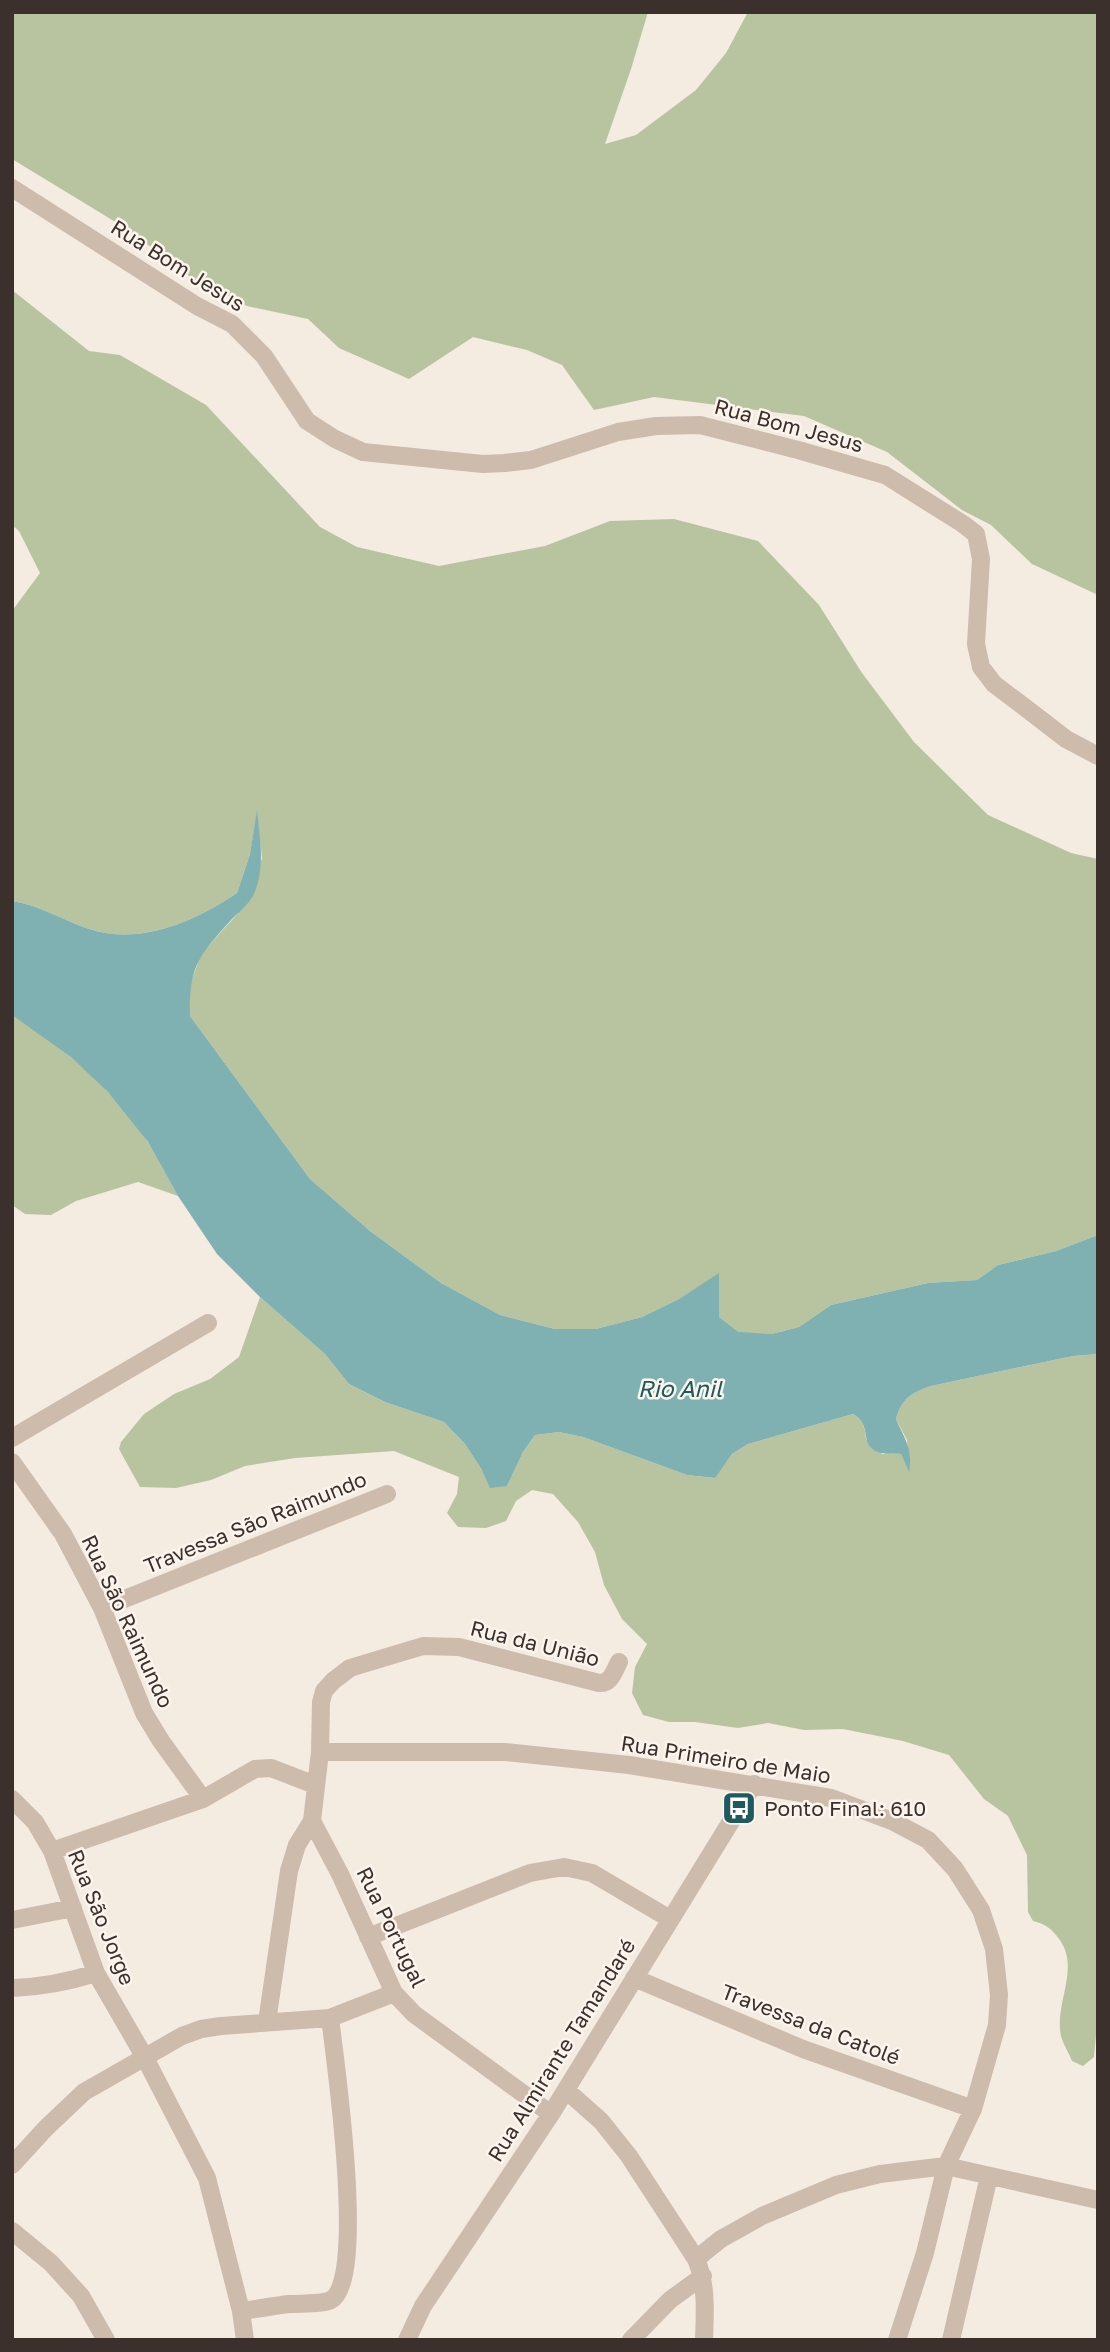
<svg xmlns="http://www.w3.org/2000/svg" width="1110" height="2352" viewBox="0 0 1110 2352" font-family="'Golos Text',sans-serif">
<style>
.green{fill:#b8c4a0}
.water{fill:#7fb0b2}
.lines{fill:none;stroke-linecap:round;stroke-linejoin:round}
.street{stroke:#cdbbac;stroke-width:18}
.labels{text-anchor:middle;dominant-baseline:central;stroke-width:5;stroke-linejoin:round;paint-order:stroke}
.street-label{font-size:21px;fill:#3b302b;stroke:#fbf5ee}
.poi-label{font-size:21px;fill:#3b302b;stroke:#fbf5ee;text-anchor:start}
.water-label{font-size:23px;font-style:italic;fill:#1f5a5e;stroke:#fbf5ee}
</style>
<rect width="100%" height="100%" fill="#f4ebe1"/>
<path class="green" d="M12 12H648L631 69 605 144 636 135 696 90 726 53 748 12H1098V595L1032 564 991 525 962 510 887 452 804 416 654 397 594 410 562 365 527 350 473 337 409 379 339 348 308 319 247 306 193 279 127 229 12 159Z
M12 290 89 351 120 355 206 405 320 527 357 547 439 566 545 546 610 521 674 519 758 541 819 605 862 673 914 742 988 815 1071 853 1098 859V1235L1056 1251 998 1265 977 1280 928 1283 831 1305 799 1327 772 1334 738 1333 719 1317V1274L679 1299 642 1317 596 1329H555L500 1315 441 1283 370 1231 310 1179 190 1016V985L201 954 251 899 262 858 257 813 250 854 237 893C195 921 141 946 89 929 63 920 39 905 12 901V611L40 573 19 531 12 525Z
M12 1015C64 1046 116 1092 149 1144 159 1161 168 1178 178 1196L138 1182 76 1201 51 1215 25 1214 12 1205Z
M260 1297 325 1354 349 1384 385 1402 444 1422 465 1444 482 1470 507 1486 523 1452 535 1435 559 1432 583 1437 687 1475 714 1478 732 1454 748 1444 853 1414C863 1421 865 1427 866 1439L882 1454 893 1452 901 1454 909 1471 907 1440 896 1419C902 1398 911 1393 931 1386L1073 1356 1098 1354V2012L1094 2057 1083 2066 1072 2061C1069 2053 1063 2044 1061 2036 1054 2003 1081 1968 1059 1939 1052 1929 1046 1924 1033 1921L1028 1912 1027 1855 1008 1816 984 1799 949 1755 903 1741 843 1729 804 1730 768 1723 738 1728 695 1722H669L643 1715 632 1693 635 1667 647 1644 622 1619 604 1585 595 1552 578 1522 553 1494 532 1490 516 1501 506 1521 486 1528 458 1527 447 1513 457 1494 459 1477 394 1451 295 1458 245 1466 211 1480 176 1488 140 1487 119 1449 121 1442 144 1414 174 1394 210 1379 239 1357Z"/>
<path class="water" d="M257 810C260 839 266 868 253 896 248 905 238 913 231 920 199 956 189 965 190 1016L310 1179 370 1231 441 1283 500 1315 555 1329H596L642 1317 679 1299 719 1273V1317L738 1332 772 1334 799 1327 831 1305 928 1283 977 1280 998 1265 1056 1251 1098 1235V1354L1073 1356 931 1386C911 1393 902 1398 896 1419 905 1440 913 1448 909 1472L901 1454C893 1452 885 1455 878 1452 858 1444 874 1427 853 1414L748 1444 732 1454 715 1478 687 1475 583 1437 559 1432 535 1435 523 1452 507 1486 490 1488 482 1470 465 1444 444 1422 385 1402 349 1384 325 1354 260 1297 217 1254 178 1196 148 1142 108 1092 71 1057 12 1015V901C39 905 63 920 89 929 141 946 195 921 237 893L250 854Z"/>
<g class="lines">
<path class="street" d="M12 188 197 306 232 324 264 356 307 421 335 439 363 452 483 464 505 463 531 460 618 432 656 426 700 425 798 450 885 475 963 524 976 534 981 559 976 644 981 667 994 684 1031 712 1066 739 1098 756
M12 1438 208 1323
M12 1462 63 1534 102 1608 144 1713 161 1741 203 1799
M102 1608 387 1494
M320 1752H505L629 1765 831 1798 892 1821 928 1840 955 1869 981 1910 994 1949 999 1995 997 2025 973 2109 946 2166 925 2253 897 2340
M12 1799 35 1822 52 1851 96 1973 144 2056 207 2178 241 2311 245 2340
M312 1821 340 1874 394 1993 414 2014 551 2114
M52 1851 203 1799 255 1769 271 1768 315 1785
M12 1920 73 1908
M368 1937 530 1873 564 1867 592 1873 670 1919
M634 1978 803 2049 973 2109
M12 1988C42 1987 68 1982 96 1973
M267 2022 289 1871 297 1845 312 1821 320 1752 321 1702 324 1691 333 1681 350 1668 423 1646 459 1647 599 1683C611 1684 614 1671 619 1662
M566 2090 601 2121 629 2156 696 2259C707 2285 705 2312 704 2340
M12 2165 46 2128 84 2092 182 2036 201 2029 221 2026 330 2018 394 1993
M12 2231 51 2263 81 2296 106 2340
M696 2259 721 2239 762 2216 836 2185 880 2174 946 2166 1098 2200
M241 2311C257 2309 273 2306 289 2304 301 2303 320 2305 331 2300 367 2281 335 2059 330 2018
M407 2340 423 2306 551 2114 754 1784
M631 2340 670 2300 703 2276
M951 2340 989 2176"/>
</g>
<defs>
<g id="bus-square" transform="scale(1.75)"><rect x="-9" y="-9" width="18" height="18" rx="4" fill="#1f5a5e" stroke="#fbf5ee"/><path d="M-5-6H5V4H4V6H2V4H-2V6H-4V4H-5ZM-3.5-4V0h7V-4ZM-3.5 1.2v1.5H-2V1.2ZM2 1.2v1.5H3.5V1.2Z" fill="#fff"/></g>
</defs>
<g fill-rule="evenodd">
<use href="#bus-square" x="739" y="1808"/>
</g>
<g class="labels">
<g class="street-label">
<text transform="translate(178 265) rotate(32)">Rua Bom Jesus</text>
<text transform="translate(789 425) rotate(15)">Rua Bom Jesus</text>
<text transform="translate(255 1522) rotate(-22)">Travessa São Raimundo</text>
<text transform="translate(128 1621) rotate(65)">Rua São Raimundo</text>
<text transform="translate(535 1643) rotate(14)">Rua da União</text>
<text transform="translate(726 1759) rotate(9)">Rua Primeiro de Maio</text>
<text transform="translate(102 1917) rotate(68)">Rua São Jorge</text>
<text transform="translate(392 1927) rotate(64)">Rua Portugal</text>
<text transform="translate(811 2024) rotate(21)">Travessa da Catolé</text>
<text transform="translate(561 2050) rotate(-58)">Rua Almirante Tamandaré</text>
</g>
<g class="poi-label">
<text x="764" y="1808">Ponto Final: 610</text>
</g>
<g class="water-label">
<text x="680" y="1388">Rio Anil</text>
</g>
</g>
<rect width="1110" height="2352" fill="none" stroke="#3b302b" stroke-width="28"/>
</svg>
